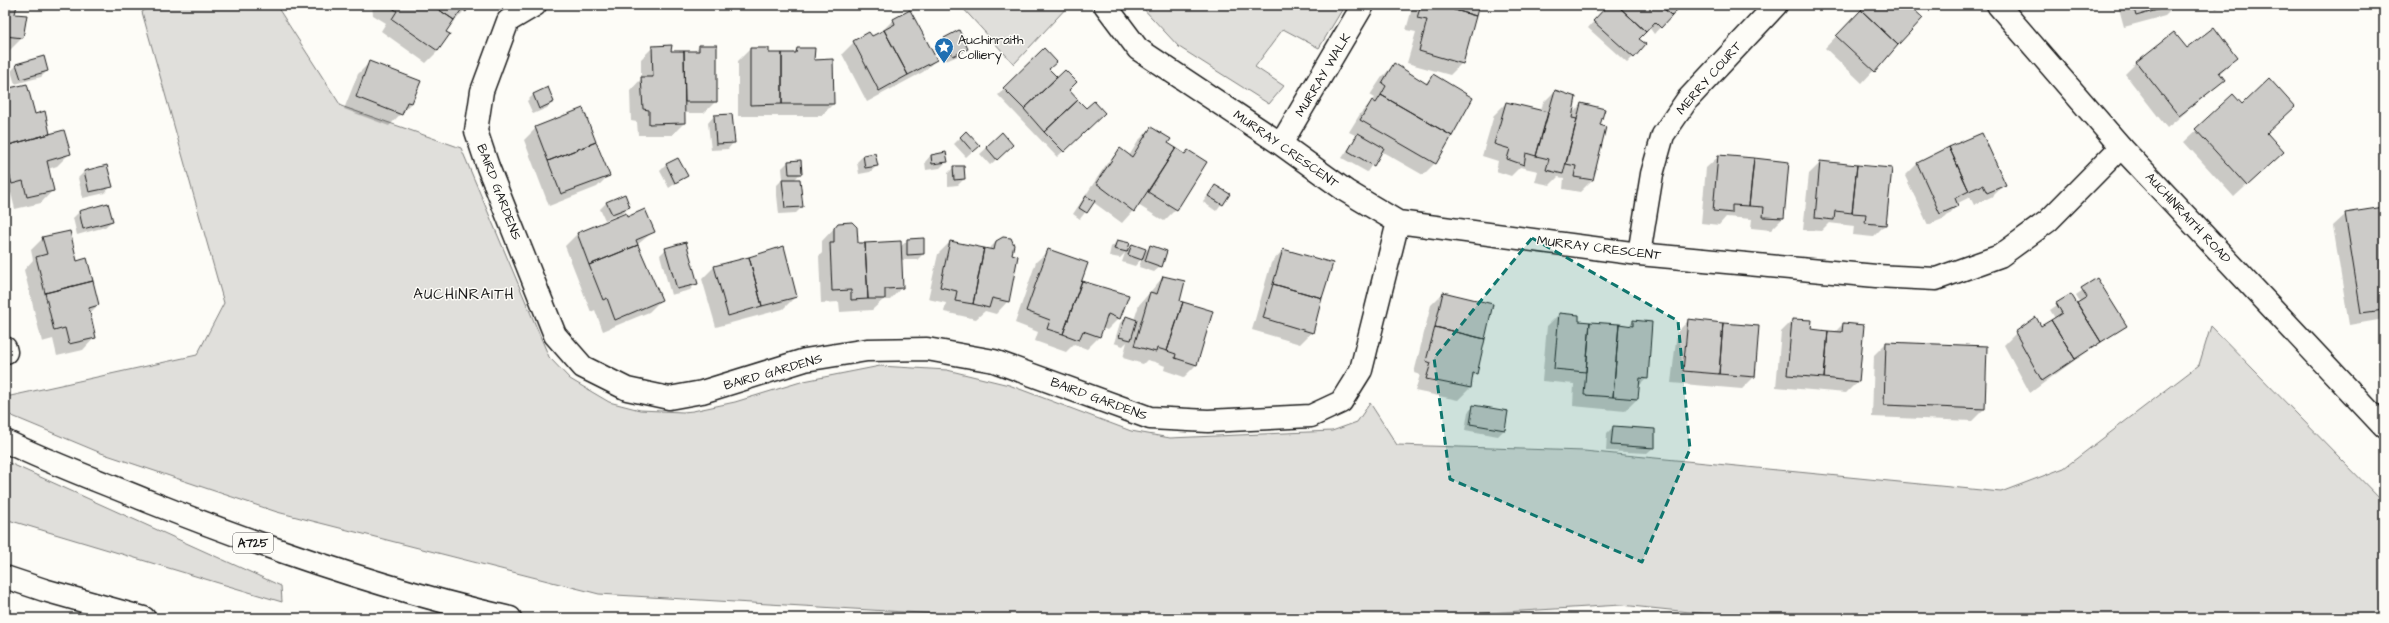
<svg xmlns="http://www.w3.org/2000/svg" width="2389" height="623" viewBox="0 0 2389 623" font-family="'Architects Daughter',sans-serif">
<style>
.green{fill:#e0dfdb;stroke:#7e7e7c}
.shadow{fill:#0003}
.building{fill:#cccbc8;stroke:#1c1c1c}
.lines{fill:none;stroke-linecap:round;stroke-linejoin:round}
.minor-casing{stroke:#1c1c1c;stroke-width:25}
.tertiary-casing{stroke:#1c1c1c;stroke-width:25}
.trunk-casing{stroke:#1c1c1c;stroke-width:25}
.minor{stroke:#fdfcf7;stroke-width:22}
.tertiary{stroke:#fdfcf7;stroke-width:22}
.trunk{stroke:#fdfcf7;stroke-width:22}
.marked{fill:#0f766e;fill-opacity:0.2;stroke:#0f766e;stroke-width:3;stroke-dasharray:8 5;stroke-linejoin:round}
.labels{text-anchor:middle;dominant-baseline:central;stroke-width:3;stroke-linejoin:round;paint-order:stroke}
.shield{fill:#fdfcf7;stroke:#605f5e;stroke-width:1}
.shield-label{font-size:12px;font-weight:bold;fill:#1c1c1c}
.poi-label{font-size:13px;fill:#1c1c1c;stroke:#fdfcf7;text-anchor:start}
.street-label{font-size:13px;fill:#1c1c1c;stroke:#fdfcf7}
.quarter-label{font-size:15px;letter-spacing:1px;fill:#1c1c1c;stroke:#fdfcf7}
</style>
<rect width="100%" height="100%" fill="#fdfcf7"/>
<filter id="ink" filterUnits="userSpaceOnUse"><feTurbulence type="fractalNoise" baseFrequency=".025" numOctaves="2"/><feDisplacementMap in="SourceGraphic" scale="8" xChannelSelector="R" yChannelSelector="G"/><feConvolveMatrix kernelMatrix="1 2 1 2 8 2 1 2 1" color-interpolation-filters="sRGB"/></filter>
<g filter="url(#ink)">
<path class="green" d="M153 5H276L341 106 461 148 549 357 570 379 609 402 640 410 683 412 693 411 735 402 804 381 880 366 947 370 1009 385 1131 431 1170 438 1332 431 1357 422 1370 403 1397 445 1584 451 2001 492 2064 468 2199 365 2211 326 2384 503V618H1749L1621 605 1406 618H1006L599 594 277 512 101 453 5 413V394L6 397 197 355 224 303 142 12Z
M960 5H1069L1014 64Z
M1140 5H1345L1319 48 1283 29 1255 67 1284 86 1269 104 1179 47Z
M5 461 281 586 282 602 5 519Z"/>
<path class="shadow" d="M5 5H16L14 15 23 37 10 50 5 49Z
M112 5 107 10 85 6V5Z
M372 5H469L453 23 451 22 444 32 438 51 426 63 381 31 386 23 373 15Z
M1413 5H1478L1462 63 1450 75 1407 63 1416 32 1406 30Z
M1608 5H1680L1654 34 1649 27 1637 39 1633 57 1627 63 1588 28Z
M1866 5H1908L1922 18 1862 83 1825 48Z
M2118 5H2176L2165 16 2124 27Z
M2214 5H2224L2216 9Z
M909 12 936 60 923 72 867 102 842 54 854 42 871 38 881 32 893 20Z
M945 38 966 49 960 55 946 61 939 45Z
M699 46 716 101 704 113H684V123L672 135H638L637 122 631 121 630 91 641 79V59L653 47 670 52H694Z
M750 49 768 54H792L797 49 813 61 833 104 821 116H738V61Z
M2187 49 2236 58 2219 74 2224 80 2167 128 2125 74 2137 62Z
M1044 50 1048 69 1068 90 1086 109 1104 113 1057 157 998 95Z
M370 62 411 103 389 126 344 109 358 74Z
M17 65 47 71 41 77 15 84 11 71Z
M1394 65 1425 84 1433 75 1472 99 1435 163 1423 175 1381 151 1367 172 1342 158 1357 136 1349 132 1360 114 1375 98 1370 95 1382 77Z
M547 89 553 102 547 108 533 114 527 101 533 95Z
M5 90 34 115 49 135 69 154 57 166 48 169 53 190 41 203 15 209 11 193 5 194Z
M1555 91 1572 114 1581 104 1598 126 1605 127 1592 180 1580 192 1563 189 1564 178 1558 177 1550 185 1535 182 1538 171 1520 167 1511 176 1496 171 1498 161 1482 156 1494 115 1506 103 1541 111 1543 103Z
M2233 96 2266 134 2270 164 2234 197 2184 142Z
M714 116 734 142 728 149 711 150 708 123Z
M536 128 609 175 597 187 549 206 524 140Z
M1151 128 1167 144 1184 154 1188 151 1176 209 1164 221 1138 205 1122 223 1093 202 1080 219 1073 214 1108 162 1120 150 1129 156 1139 140Z
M1002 134 1006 151 990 165 980 154Z
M1981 134 2005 184 1993 196 1974 205 1970 197 1956 204 1957 206 1945 218 1928 225 1905 176 1917 164Z
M961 137 978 146 966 157 954 144Z
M931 155 946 162 940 168 926 170 925 162Z
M863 156 877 166 870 172 859 174 857 162Z
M1719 156 1783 218 1771 230 1751 228 1752 219 1726 217 1719 225 1701 223 1706 168Z
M678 159 686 176 669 188 660 171 666 165Z
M788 162 801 173 794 180 802 207 796 213 779 214 776 186 783 179 782 168Z
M1821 162 1885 225 1873 237 1853 235 1854 226 1829 223 1821 231 1803 230 1809 174Z
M954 167 964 179 958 185 948 186V173Z
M84 172 111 186 105 193 83 198 78 178Z
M1215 186 1228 195 1216 211 1203 202Z
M607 202 629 207 623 213 605 220 600 209Z
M107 204 112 221 105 227 77 235 73 218 79 212Z
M2384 208V319L2349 325 2333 226 2346 214Z
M625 214 626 218 654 231 637 245 661 300 649 312 603 331 595 310 591 312 565 246 577 234Z
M838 224 857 244 900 247 908 240 923 254 917 260H901L902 287 890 300H883L872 310 840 312 839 302 821 303 819 256 822 253V241Z
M43 238 76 262 98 305 90 313 95 337 83 350 57 356 53 339 42 342 24 270 33 260 31 250Z
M1118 241 1127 251 1132 245 1143 254 1150 247 1161 266 1154 272 1139 267 1142 258 1135 266 1122 262 1125 253 1120 258 1109 256 1111 247Z
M950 242 988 250 996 242 1011 255 1008 301 996 314 985 311 976 319 944 312 946 303 928 299 938 254Z
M666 249 696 283 690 290 671 295 660 255Z
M1049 250 1081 282 1128 295 1119 318 1107 330 1102 328 1099 337 1087 349 1074 344 1066 352 1035 341 1038 332 1015 323 1036 262Z
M1283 250 1312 332 1300 344 1252 330 1271 263Z
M714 267 795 297 783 309 716 327 702 279Z
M1163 277 1179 301 1196 365 1184 377 1164 370 1165 366 1155 362 1147 360 1143 364 1123 358 1127 342 1123 346 1114 343 1120 323 1126 317 1134 320 1139 305Z
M2097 280 2125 326 2077 359 2053 321 2055 318 2050 310 2070 296 2077 305 2081 303 2076 295Z
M1443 293 1491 305 1476 374 1471 378 1470 388 1458 400 1415 391 1420 375 1414 373 1431 305Z
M1559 314 1578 322 1628 326 1634 321 1647 378 1638 387 1637 399 1625 411 1573 406 1574 384 1542 381 1547 326Z
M1689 320 1758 327 1754 377 1742 389 1671 383 1677 332Z
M1793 320 1810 330 1835 332 1843 324 1858 381 1846 393 1776 387 1781 332Z
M2051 321 2075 360 2030 393 2004 345 2016 333 2041 327Z
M1886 343 1984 409 1972 421 1872 417 1874 355Z
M1474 406 1504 430 1498 436 1465 430 1468 412Z
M1613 427 1654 447 1647 453 1606 451 1607 433Z"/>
<path class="building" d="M5 5H17L15 14 27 15 23 38 5 36Z
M388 5H432L454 20 446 32 450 34 438 51 392 19 397 11Z
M432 5H470L466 12 462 9 454 20Z
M1421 5H1437L1476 16 1463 64 1419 51 1427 20 1417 18Z
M1437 5H1479L1476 16Z
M1608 5H1617L1646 32 1639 39 1646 44 1634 58 1593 21Z
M1617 5H1660L1672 16 1661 28 1655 22 1646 32Z
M1660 5H1681L1672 16Z
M1866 5H1909L1923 18 1898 45 1861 10Z
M2133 5H2175L2136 16Z
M910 10 937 60 908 75 884 30 895 24 893 19Z
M1861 10 1898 45 1875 72 1836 36Z
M2214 27 2237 58 2219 72 2225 80 2179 116 2136 62 2174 32 2187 48Z
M884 30 908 75 879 91 853 41 869 32 872 36Z
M959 30 968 49 953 56 944 38Z
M672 45 671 51H684L685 123 649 124V110L643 109 641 77H653L652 46Z
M699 45H717V102H685L684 51H699Z
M750 48H769V53H782V104L750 105Z
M797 48H815L814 60 833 59 834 104H782V53H796Z
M1044 48 1057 62 1049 69 1057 77 1024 109 1003 88Z
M44 56 48 71 21 79 16 64Z
M369 61 421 81 412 103 407 102 402 115 356 97Z
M1394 63 1427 84 1433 74 1473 98 1452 136 1381 95 1386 86 1382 83Z
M1065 70 1077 82 1069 90 1078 100 1044 132 1024 109Z
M2269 78 2295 107 2267 133 2284 152 2247 186 2195 129 2233 94 2242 104Z
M27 84 35 114 45 111 50 134 5 146V89Z
M548 87 554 102 539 109 533 94Z
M1555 90 1576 97 1572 118 1577 119 1563 174 1546 170 1549 159 1536 156Z
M1381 95 1452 136 1436 164 1360 120 1372 100 1376 103Z
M1078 100 1086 108 1094 101 1105 113 1064 152 1044 132Z
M1506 102 1548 112 1536 156 1526 153 1524 165 1507 159 1510 149 1494 144Z
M1581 103 1605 109 1600 125 1606 127 1593 180 1574 177 1576 166 1566 164Z
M583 108 596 142 548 161 535 127Z
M732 114 735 143 716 144 714 115Z
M1151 127 1171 139 1168 143 1176 148 1134 212 1096 183 1120 148 1132 157Z
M64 130 71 154 47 161 54 191 27 197 23 181 12 184 5 159V146Z
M966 131 980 146 973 152 960 137Z
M1002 132 1013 145 997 160 986 147Z
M1358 133 1384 148 1374 166 1348 151Z
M1982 133 2006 185 1987 193 1983 185 1969 191 1949 147Z
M596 142 610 176 561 194 548 161Z
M1949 147 1969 191 1955 198 1958 206 1940 214 1917 163Z
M1176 148 1185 154 1188 150 1207 162 1177 210 1148 192Z
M946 152 948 162 932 164 931 155Z
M875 153 878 166 865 168 863 155Z
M1718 155 1754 158 1749 206 1732 205V213L1713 211Z
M678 158 688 176 675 183 666 164Z
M1754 158 1789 162 1784 218 1763 217 1764 207 1749 206Z
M801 160 802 174H789L788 161Z
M1820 161 1857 165 1852 213 1835 211 1834 220 1815 218Z
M107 165 113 187 89 192 84 171Z
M1857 165 1892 168 1886 225 1865 223 1866 214 1852 213Z
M953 166H964L965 179 954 180Z
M782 179H800L803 207 785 208Z
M1215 185 1230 194 1223 205 1208 196Z
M625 194 630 207 612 214 606 202Z
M1086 196 1095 201 1087 213 1079 208Z
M108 203 113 221 83 229 79 211Z
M2384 207V310L2361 313 2345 213Z
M645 209 655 232 636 240 638 245 589 265 577 233 626 213 627 217Z
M852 222 857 227 858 243H865L868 299 851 300V290L832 291 830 243H834V228L838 223Z
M70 231 77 261 87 258 93 281 45 293 36 257 47 254 42 237Z
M1003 237 1011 238 1014 245 1012 254 1018 256 1009 302 992 298 989 308 973 304 984 248 994 250 996 241Z
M924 238V254L907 255V239Z
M1117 240 1130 243 1127 252 1114 249Z
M901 241 903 288 885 289V299H868L865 243Z
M950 241 984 248 973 304 955 301 957 291 940 287Z
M686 242 698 284 677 289 665 248Z
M1132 244 1146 249 1142 260 1128 255Z
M638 245 662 300 615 320 607 298 603 300 589 265Z
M1150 245 1167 251 1162 267 1145 261Z
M784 246 797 297 762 306 749 257Z
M1048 249 1088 263 1063 334 1047 329 1050 320 1026 311Z
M1283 249 1333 263 1322 298 1273 284Z
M749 257 762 306 728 316 714 266Z
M1163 276 1185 281 1180 301 1183 302 1167 351 1157 348 1156 352 1134 346 1150 292 1157 294Z
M2097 278 2127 326 2101 342 2077 303 2087 297 2081 288Z
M93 281 99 305 89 308 96 338 69 344 65 328 54 331 45 293Z
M1082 281 1129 295 1120 319 1108 314 1100 337 1083 331 1079 340 1063 334Z
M1273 284 1322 298 1313 333 1263 318Z
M1443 292 1493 304 1485 339 1435 327Z
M2071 294 2101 342 2075 359 2051 320 2062 313 2056 303Z
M1183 302 1213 311 1197 365 1175 358 1176 354 1167 351Z
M1559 313 1579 315V321L1590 322 1586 372 1554 369Z
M1126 316 1137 320 1131 340 1119 337Z
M2036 317 2041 326 2051 320 2075 359 2042 381 2015 332Z
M1688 319 1723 323 1719 374 1683 371Z
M1792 319 1812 320 1811 329 1828 331 1824 378 1787 375Z
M1633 320 1652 322 1648 379 1640 378 1638 399 1613 397 1619 324 1633 326Z
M1590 322 1619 324 1613 397 1584 395Z
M1723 323 1759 326 1755 377 1719 374Z
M1843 323 1864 325 1859 382 1824 378 1828 331 1842 332Z
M1435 327 1485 339 1477 374 1473 373 1471 388 1426 379 1431 363 1426 361Z
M1886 342 1987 346 1985 409 1884 405Z
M1473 405 1508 411 1505 430 1470 424Z
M1613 426 1655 429V448L1611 445Z"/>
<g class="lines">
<g class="minor-casing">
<path id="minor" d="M535 5 508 21 482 91 476 131 488 167 555 335 583 367 627 389 669 398 702 392 805 360 867 350 927 349 994 361 1150 418 1208 421 1311 416 1341 402 1361 370 1398 222
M1105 5 1138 49 1281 144 1346 191 1398 222 1639 254 1876 276 1936 279 2000 256 2048 221 2121 147
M1281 144 1363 5
M1639 254 1652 174 1663 135 1687 100 1776 5
M5 348 6 352"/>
</g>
<g class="tertiary-casing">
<path id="tertiary" d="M1998 5 2121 147 2384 427"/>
</g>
<g class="trunk-casing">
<path id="trunk" d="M5 441C52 464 102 482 150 502 268 549 387 590 510 618
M5 577 44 590 144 618"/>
</g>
<use href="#minor" class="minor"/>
<use href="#tertiary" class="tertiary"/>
<use href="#trunk" class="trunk"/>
</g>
</g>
<path class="marked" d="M1532 238 1678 321 1690 449 1642 562 1450 479 1434 358Z"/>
<defs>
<g id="sight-pin" transform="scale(1)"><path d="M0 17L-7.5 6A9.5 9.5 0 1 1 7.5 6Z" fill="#1f6fb2" stroke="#fdfcf7"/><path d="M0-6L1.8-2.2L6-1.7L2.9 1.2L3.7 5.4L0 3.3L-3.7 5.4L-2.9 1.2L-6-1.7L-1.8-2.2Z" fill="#fff"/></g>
</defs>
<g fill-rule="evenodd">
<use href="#sight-pin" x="944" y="47"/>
</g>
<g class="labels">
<rect class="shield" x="233" y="533" width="40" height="20" rx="3"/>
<g class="shield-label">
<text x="253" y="543">A725</text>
</g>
<g class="poi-label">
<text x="958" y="40">Auchinraith<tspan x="958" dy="15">Colliery</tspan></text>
</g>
<g class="street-label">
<text transform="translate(1323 75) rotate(-59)">MURRAY WALK</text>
<text transform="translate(1709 78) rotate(-49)">MERRY COURT</text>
<text transform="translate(1286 149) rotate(35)">MURRAY CRESCENT</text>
<text transform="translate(499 192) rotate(69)">BAIRD GARDENS</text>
<text transform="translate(2188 218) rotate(47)">AUCHINRAITH ROAD</text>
<text transform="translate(1599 248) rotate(7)">MURRAY CRESCENT</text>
<text transform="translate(773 372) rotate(-16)">BAIRD GARDENS</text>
<text transform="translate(1099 399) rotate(20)">BAIRD GARDENS</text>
</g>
<g class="quarter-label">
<text x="464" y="294">AUCHINRAITH</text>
</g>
</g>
<rect width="2389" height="623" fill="none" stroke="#fdfcf7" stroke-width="20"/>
<rect x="10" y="10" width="2369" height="603" fill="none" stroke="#1c1c1c" stroke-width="1.5" filter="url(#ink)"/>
</svg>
